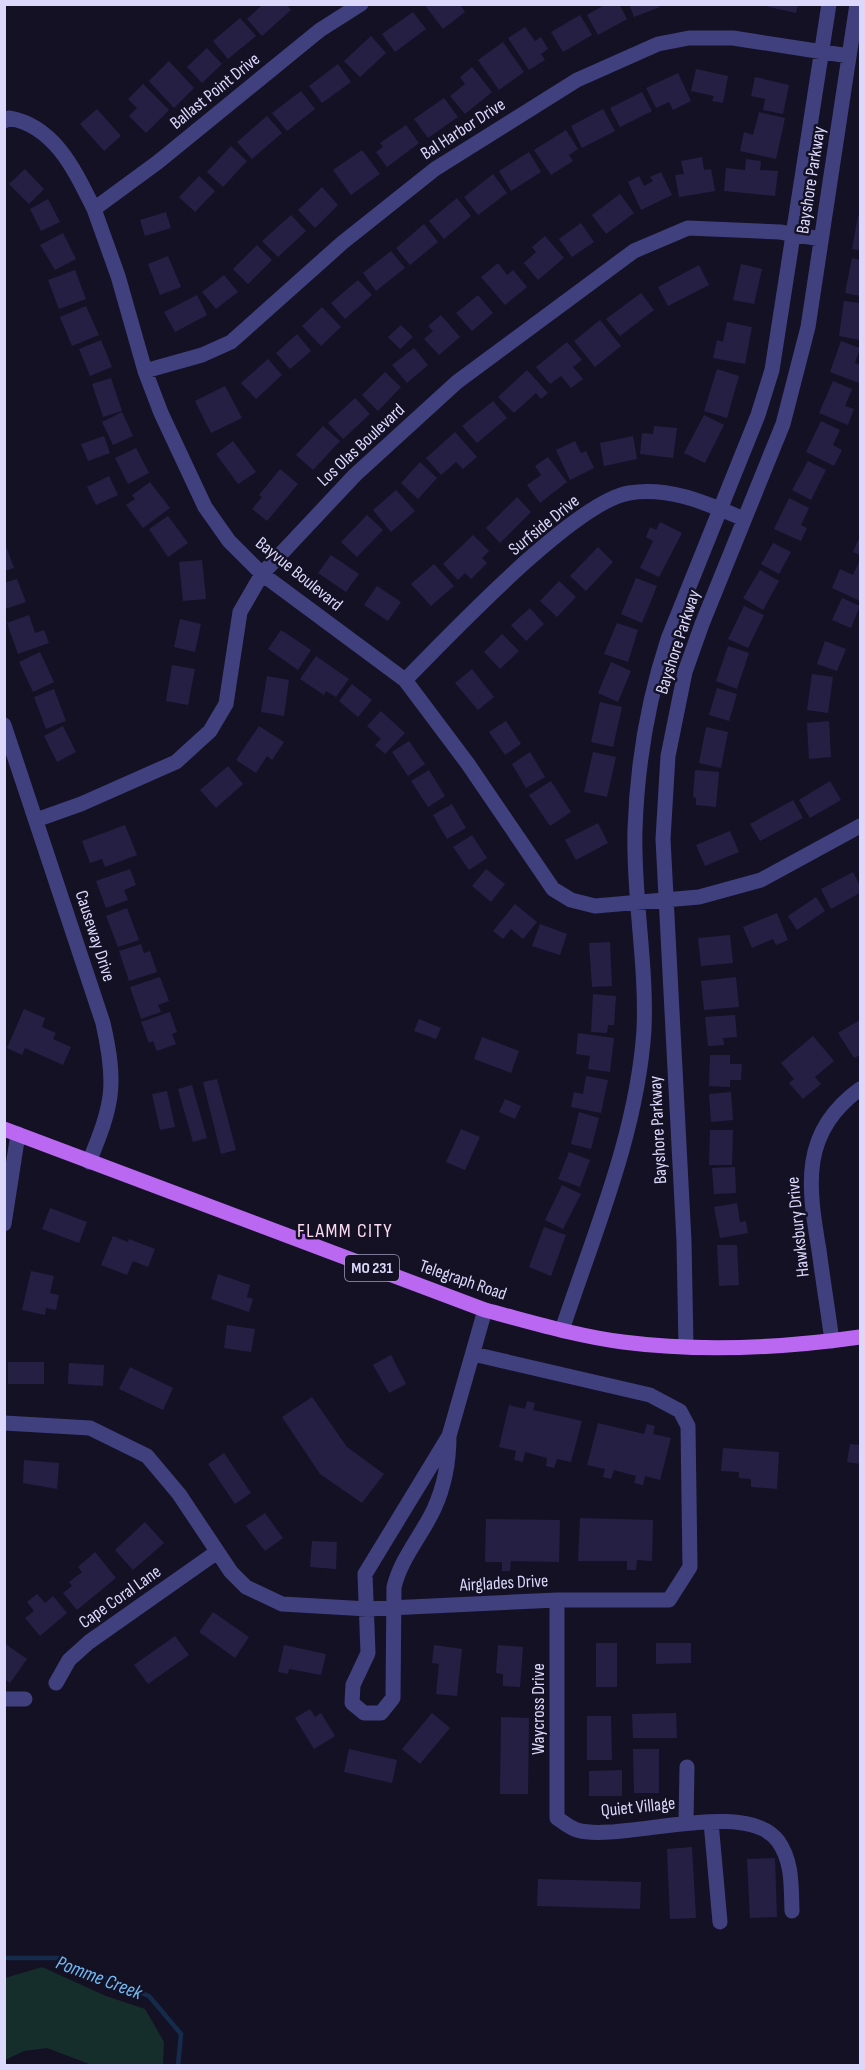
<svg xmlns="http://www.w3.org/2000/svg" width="865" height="2070" viewBox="0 0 865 2070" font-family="'Sofia Sans Condensed',sans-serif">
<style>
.green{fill:#152e2c}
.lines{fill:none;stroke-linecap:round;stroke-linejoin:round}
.stream{stroke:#152b4b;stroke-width:4.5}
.building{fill:#251f44}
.street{stroke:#40407f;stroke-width:15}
.primary{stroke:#ba68f2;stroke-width:15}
.labels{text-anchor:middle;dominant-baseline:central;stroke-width:5;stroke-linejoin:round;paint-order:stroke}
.shield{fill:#141125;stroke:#9f9cbc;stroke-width:1.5}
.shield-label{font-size:16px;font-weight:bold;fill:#dbd8fc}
.street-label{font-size:18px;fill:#dbd8fc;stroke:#141125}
.neighbourhood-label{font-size:20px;letter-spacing:1.5px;fill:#fcdaf1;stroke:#141125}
.water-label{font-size:20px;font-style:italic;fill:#6fbaf3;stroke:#141125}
</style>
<rect width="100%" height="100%" fill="#141125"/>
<path class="green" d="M42 1967 106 1996 145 2009 164 2042 163 2065H92L47 2048 24 2051 5 2060V1978Z"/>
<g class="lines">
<path class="stream" d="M4 1958H58L149 1996 181 2034 178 2066"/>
</g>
<path class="building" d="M263 4H286L291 10 262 36 247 19Z
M424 4H460L465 12 443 29Z
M606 4H619L627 19 598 35 587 15Z
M629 4H659L660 7 634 17Z
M756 4H798L796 13Z
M413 12 426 29 395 52 382 34Z
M580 15 592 35 563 52 551 32Z
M240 18 256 36 228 59 213 41Z
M525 27 535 41 541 37 548 49 541 54 545 60 529 70 508 38Z
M371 36 386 53 360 77 344 61Z
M503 42 524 72 499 90 478 60Z
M207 48 222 64 202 83 187 67Z
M169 61 194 88 174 108 149 81Z
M338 64 351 82 322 103 309 86Z
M472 67 492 92 465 114 450 96 465 84 460 77Z
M696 69 728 76 723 103 712 101 714 96 691 91Z
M678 73 691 101 673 110 669 102 656 108 646 88Z
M755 77 789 85 783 114 763 110 765 99 751 96Z
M143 84 169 110 146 133 129 116 137 108 128 99Z
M301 91 315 109 287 131 272 113Z
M642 92 652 111 620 127 610 108Z
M444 98 458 117 428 138 414 119Z
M97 109 121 136 104 151 80 124Z
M603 109 615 131 582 148 571 126Z
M759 112 785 118 776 159 740 151 744 132 753 135Z
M267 116 282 133 252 159 237 142Z
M406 125 419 143 387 167 376 152 383 147 380 143Z
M566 130 578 149 569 155 573 161 551 175 534 150Z
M231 146 247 161 223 187 207 172Z
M362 150 380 174 351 195 333 170Z
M529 152 541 172 511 191 499 171Z
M702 157 704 170 711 169 715 191 679 197 675 175 684 174 681 161Z
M746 159 761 161 760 170 778 171 775 196 724 191 726 168 745 170Z
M25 169 44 189 29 204 9 184Z
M661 172 672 195 641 210 628 182 639 176 644 186 653 181 650 177Z
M493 174 507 193 478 215 464 197Z
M199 176 215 191 195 212 179 197Z
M322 187 338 205 315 228 298 210Z
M620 194 634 213 606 234 592 215Z
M457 198 471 216 444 239 429 221Z
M48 199 60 222 41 231 30 209Z
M166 212 171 228 145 236 140 220Z
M291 215 306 231 278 257 262 241Z
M858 216H860V250L852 249Z
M581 223 594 242 572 257 559 239Z
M424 224 438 242 410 265 396 248Z
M63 233 76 259 55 270 40 245Z
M545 236 564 258 538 280 524 263 536 252 532 247Z
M257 245 272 260 248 284 233 269Z
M391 251 405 268 376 291 363 273Z
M168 256 181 287 160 295 148 264Z
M852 258 860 260V296L845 293Z
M498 263 507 275 513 270 527 287 505 305 481 277Z
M741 264 762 269 754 304 733 300Z
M699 265 709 285 668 306 658 287Z
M75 270 86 299 59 309 48 280Z
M224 275 238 292 216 309 202 292Z
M358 280 372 295 345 319 331 303Z
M641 293 654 310 620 336 606 319Z
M197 295 207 315 175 332 164 312Z
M478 295 493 313 472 331 456 313Z
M844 301 860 303V340L839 336Z
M86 306 99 335 72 346 60 317Z
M322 307 341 327 321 346 302 326Z
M441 315 460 337 439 355 424 339 433 331 428 326Z
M600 320 621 346 595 367 574 341Z
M727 322 752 327 745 364 713 358 717 340 723 342Z
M401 325 413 337 400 349 388 337Z
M297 334 311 351 290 369 276 353Z
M101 340 112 367 90 376 79 349Z
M841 341 860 348 855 363 860 365 859 383 830 372Z
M567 342 582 360 573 367 583 379 571 388 561 376 550 384 536 367Z
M414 348 428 365 407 383 392 365Z
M268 359 282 375 256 399 241 383Z
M717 369 739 376 727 418 704 411Z
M527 370 548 393 541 399 536 393 514 413 498 397Z
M385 372 401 387 378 411 362 395Z
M111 378 122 411 103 417 92 384Z
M833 381 852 389 845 406 854 409 848 425 819 413Z
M225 386 242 418 211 433 195 401Z
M355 398 370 414 343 439 328 423Z
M493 401 507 418 477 443 462 426Z
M122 412 133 436 113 445 102 422Z
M704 415 724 425 705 463 684 453Z
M821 421 840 430 833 445 842 450 834 466 806 452Z
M323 426 340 441 313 470 296 455Z
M654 426 677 428 673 458 640 454 642 433 653 434Z
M455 432 477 457 463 469 456 462 441 475 426 458Z
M104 436 110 453 88 461 81 444Z
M633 436 637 459 604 466 600 443Z
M233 441 256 472 238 484 216 454Z
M575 441 581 453 586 451 594 468 570 480 556 450Z
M136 448 149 473 128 484 115 458Z
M548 457 567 482 540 503 527 485 541 475 535 466Z
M808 461 826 470 811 500 792 490Z
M420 462 437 478 418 499 401 483Z
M280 469 298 484 267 521 252 509 262 497 259 495Z
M109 476 118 495 96 505 87 487Z
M150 482 170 508 143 528 126 505 135 499 132 495Z
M396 490 415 511 391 532 373 510Z
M517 497 531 512 500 543 486 528Z
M789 498 809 508 801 525 807 528 801 541 774 529Z
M367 515 383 530 357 557 341 542Z
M168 516 188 543 168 557 149 529Z
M660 522 682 533 659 577 640 568 653 541 646 537 650 527 656 530Z
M473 535 489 551 482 558 487 563 471 579 465 573 458 580 443 564Z
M860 536V555L853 552Z
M4 541 14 568 4 571Z
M773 543 791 552 779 574 761 564Z
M598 547 613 562 586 591 570 576Z
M331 555 359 574 346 592 318 573Z
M202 560 206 599 183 601 179 562Z
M859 562H860V601L832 588 840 569 853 575Z
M434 564 454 586 431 606 411 584Z
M760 570 779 581 763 610 743 598Z
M636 578 657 586 642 623 621 614Z
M17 579 26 602 5 609 4 583Z
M559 581 576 597 557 617 540 601Z
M377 586 401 602 388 621 364 605Z
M842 598 860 606 851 628 832 620Z
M744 606 764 615 748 648 728 639Z
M530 608 544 624 526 641 511 625Z
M29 615 35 633 44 630 49 643 18 654 7 623Z
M180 619 201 624 195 652 174 647Z
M617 623 638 630 628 662 604 654Z
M281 630 311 650 298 670 268 649Z
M502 634 519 651 500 669 484 652Z
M825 641 846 649 837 671 817 664Z
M728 646 749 653 737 689 716 681Z
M40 652 54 682 33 692 19 662Z
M316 656 349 679 336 697 326 691 324 695 300 679Z
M611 662 631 671 618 702 598 693Z
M172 665 195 669 188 705 166 701Z
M472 669 494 697 478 710 455 683Z
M812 674 833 677 828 713 807 710Z
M267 676 289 680 284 716 261 712Z
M352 684 372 700 358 717 339 701Z
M717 688 737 694 729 721 709 715Z
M54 689 66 721 46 729 34 697Z
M600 702 622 707 613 747 591 742Z
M381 711 405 733 385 754 375 745 381 739 367 726Z
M506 721 521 744 505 755 489 732Z
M829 721 831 757 809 759 807 723Z
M63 726 76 752 57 762 44 736Z
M259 726 284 742 272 760 267 756 256 773 236 760Z
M706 727 728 732 721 768 699 763Z
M409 741 425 764 408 776 392 752Z
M530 752 545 777 526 788 512 764Z
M593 752 616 757 607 797 584 792Z
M228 766 243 784 216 808 200 790Z
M429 770 445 796 428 807 411 781Z
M695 770 719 772 716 807 696 805V798L693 797Z
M551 781 571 812 550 826 529 795Z
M830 781 841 800 810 818 799 800Z
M793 800 803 818 760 841 750 824Z
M452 804 466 828 447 839 433 815Z
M598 823 608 843 576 860 565 840Z
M125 825 137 855 105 867 102 859 90 863 82 841Z
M730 831 739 852 705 866 696 845Z
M472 835 487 858 469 870 453 847Z
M130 869 136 885 124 890 128 900 106 908 96 881Z
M486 869 505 884 491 902 472 886Z
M853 872 860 886V893L831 909 821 889Z
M816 897 825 911 797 930 788 916Z
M515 904 537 922 523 939 511 929 503 939 493 931Z
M127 908 139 940 118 947 106 916Z
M777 913 788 940 776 945 773 939 752 948 743 927Z
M540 924 567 934 560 955 532 946Z
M730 935 733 963 701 966 698 938Z
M610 942 612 986 592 987 589 943Z
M141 944 144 953 150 951 157 972 129 981 119 951Z
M160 977 169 1001 158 1005 161 1012 141 1019 130 987Z
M736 977 739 1007 704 1010 701 981Z
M593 994 616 996 614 1025H608L607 1033 591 1032Z
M24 1009 45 1018 42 1027 56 1033 53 1039 71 1047 63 1065 25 1048 22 1055 7 1048Z
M170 1012 177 1032 172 1034 176 1044 157 1051 153 1041 149 1043 141 1022Z
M735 1015 737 1037 723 1038 724 1045 708 1046 705 1017Z
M419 1019 441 1028 436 1039 414 1031Z
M860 1020V1055L854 1058 838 1033Z
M578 1033 614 1038 610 1072 588 1069 590 1056 576 1054Z
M813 1036 834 1061 815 1077 821 1084 803 1099 789 1083 794 1079 781 1063Z
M482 1037 519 1051 511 1073 474 1059Z
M710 1055H730V1064H742L741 1080H730V1087L709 1086Z
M586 1076 608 1080 601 1113 571 1107 574 1092 583 1094Z
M217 1079 236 1150 221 1154 203 1082Z
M192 1085 207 1138 193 1142 178 1089Z
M167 1091 175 1127 160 1130 152 1094Z
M731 1092 733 1120 711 1122 709 1094Z
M505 1099 521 1106 515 1119 499 1112Z
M579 1112 599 1118 591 1149 571 1144Z
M461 1129 480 1137 465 1170 446 1162Z
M710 1130H733L732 1165H709Z
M569 1152 590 1160 580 1187 558 1179Z
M735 1167 736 1193 714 1194 712 1168Z
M562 1185 581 1194 563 1229 545 1220Z
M737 1203 740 1222 746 1221 748 1233 720 1238 714 1207Z
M50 1208 87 1222 79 1243 42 1229Z
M544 1227 566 1235 551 1276 529 1267Z
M113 1236 128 1242 129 1239 155 1249 148 1267 133 1261 127 1275 101 1265Z
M717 1245H737L739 1285 719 1286Z
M31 1271 54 1276 50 1293 59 1295 56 1310 46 1308 45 1315 22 1310Z
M218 1274 250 1285 247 1297 253 1299 249 1312 211 1299Z
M227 1325 255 1329 251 1352 224 1348Z
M391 1355 406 1384 389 1393 373 1365Z
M8 1362H44V1384H8Z
M69 1363 104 1365 103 1386 68 1384Z
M130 1367 173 1388 163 1410 119 1389Z
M312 1397 347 1447 384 1474 362 1503 320 1474 282 1417Z
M527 1401 535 1403 533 1410 582 1421 571 1462 557 1459 554 1468 546 1466 547 1458 525 1452 523 1462 514 1460 516 1451 499 1447 509 1405 525 1409Z
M598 1423 644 1434 647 1424 655 1426 653 1434 671 1438 660 1480 645 1476 643 1485 634 1483 636 1476 614 1470 611 1479 603 1477 605 1469 587 1465Z
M850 1444 860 1445V1464L847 1462Z
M723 1448 779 1452 777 1489 751 1487V1479L739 1478V1472L721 1471Z
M224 1453 251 1493 235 1504 208 1464Z
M24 1460 59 1463 57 1489 23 1483Z
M265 1513 283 1538 265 1551 246 1526Z
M580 1518 653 1520 652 1561 637 1560 636 1570H627V1561H578Z
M486 1519 560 1520 559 1562 511 1561 510 1571H502V1562H485Z
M145 1522 164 1543 133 1570 115 1550Z
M312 1541 337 1542 336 1569 310 1567Z
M95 1552 116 1578 77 1610 63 1593 72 1586 69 1582 82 1572 78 1567Z
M37 1594 45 1603 53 1596 67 1613 40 1636 25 1618 34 1611 27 1602Z
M213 1612 249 1637 235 1658 199 1632Z
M175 1636 189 1655 148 1684 134 1665Z
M4 1643 27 1659 10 1683 4 1679Z
M596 1643H617V1687H596Z
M656 1643H691V1663L656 1664Z
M284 1645 326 1654 321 1675 289 1669 288 1674 278 1672Z
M434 1645 462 1649 457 1696 436 1694 439 1664 432 1663Z
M498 1645 523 1647 520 1687 503 1686V1674L496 1673Z
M310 1709 315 1717 321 1713 335 1736 314 1749 295 1718Z
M432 1713 450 1728 420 1764 402 1749Z
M676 1713 677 1738H633L632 1714Z
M587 1716H611L612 1760H587Z
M501 1717 529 1718 528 1794H500Z
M349 1749 397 1760 392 1783 344 1772Z
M633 1749H659V1793H634Z
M622 1770V1796H589V1771Z
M692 1847 696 1918 670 1919 667 1849Z
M775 1858 777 1917 750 1918 747 1859Z
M538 1879 641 1882 640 1909 537 1906Z"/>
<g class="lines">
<path class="street" d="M4 121 9 118C55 126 75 171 94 209L118 276 145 371 161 413 205 507 229 541 262 574 405 680 468 764 553 889 571 900 595 906 699 897 761 880 860 826
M94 209 158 162 320 30 361 4
M145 371 202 355 231 342 342 243 435 169 577 80 658 44 689 38H733L849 56
M405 680C448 637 574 502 629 493 670 486 708 504 744 519
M4 725 103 1023C117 1085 113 1104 89 1162
M36 820 81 804 176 762 210 731 226 704 240 612 262 574 355 475 457 382 634 251 688 228 780 232 821 239
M4 1224 18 1134
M562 1330C594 1233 637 1134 644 1030 647 963 633 897 635 830 637 766 648 700 668 639L758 415 772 370 829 4
M832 1341C828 1311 823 1281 819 1250 808 1186 800 1132 860 1089
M686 1346 684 1241 663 839 668 756 685 672 702 624 783 424 808 327 857 4
M4 1423 90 1428 147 1456 179 1494 231 1572 246 1587 282 1604 368 1609 557 1600H669L690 1567 688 1426 680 1411 650 1395 473 1354
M449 1436C449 1462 445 1485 434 1509 422 1535 401 1558 394 1587L393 1698 381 1713H364L352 1703 353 1685 368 1653 365 1574 449 1436 485 1310
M557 1600V1818C563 1822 570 1828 577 1830 620 1843 746 1797 778 1841 793 1862 791 1887 792 1911
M56 1683 69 1660 89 1642 217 1552
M4 1699H25
M686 1822 687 1767
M711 1822 720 1922"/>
<path class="primary" d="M4 1129 485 1310C531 1322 576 1336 623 1342 701 1352 783 1348 860 1337"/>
</g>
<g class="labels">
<rect class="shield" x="345" y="1255" width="54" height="26" rx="4.5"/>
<g class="shield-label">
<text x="372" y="1268">MO 231</text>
</g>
<g class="street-label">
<text transform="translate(215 91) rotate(-39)">Ballast Point Drive</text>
<text transform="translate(463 129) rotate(-33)">Bal Harbor Drive</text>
<text transform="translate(811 180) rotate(-81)">Bayshore Parkway</text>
<text transform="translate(361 445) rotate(-43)">Los Olas Boulevard</text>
<text transform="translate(544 525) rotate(-39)">Surfside Drive</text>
<text transform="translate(299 574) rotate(39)">Bayvue Boulevard</text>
<text transform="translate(678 642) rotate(-72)">Bayshore Parkway</text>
<text transform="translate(95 936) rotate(72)">Causeway Drive</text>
<text transform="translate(658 1130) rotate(-93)">Bayshore Parkway</text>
<text transform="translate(798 1227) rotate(-96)">Hawksbury Drive</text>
<text transform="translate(463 1280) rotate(19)">Telegraph Road</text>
<text transform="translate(504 1583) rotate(-3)">Airglades Drive</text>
<text transform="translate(120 1597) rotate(-35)">Cape Coral Lane</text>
<text transform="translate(538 1709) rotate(-90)">Waycross Drive</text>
<text transform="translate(638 1807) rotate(-6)">Quiet Village</text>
</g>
<g class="neighbourhood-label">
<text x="345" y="1231">FLAMM CITY</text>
</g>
<g class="water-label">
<text transform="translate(99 1978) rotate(21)">Pomme Creek</text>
</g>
</g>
<rect width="865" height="2070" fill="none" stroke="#dbd8fc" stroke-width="12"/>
</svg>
